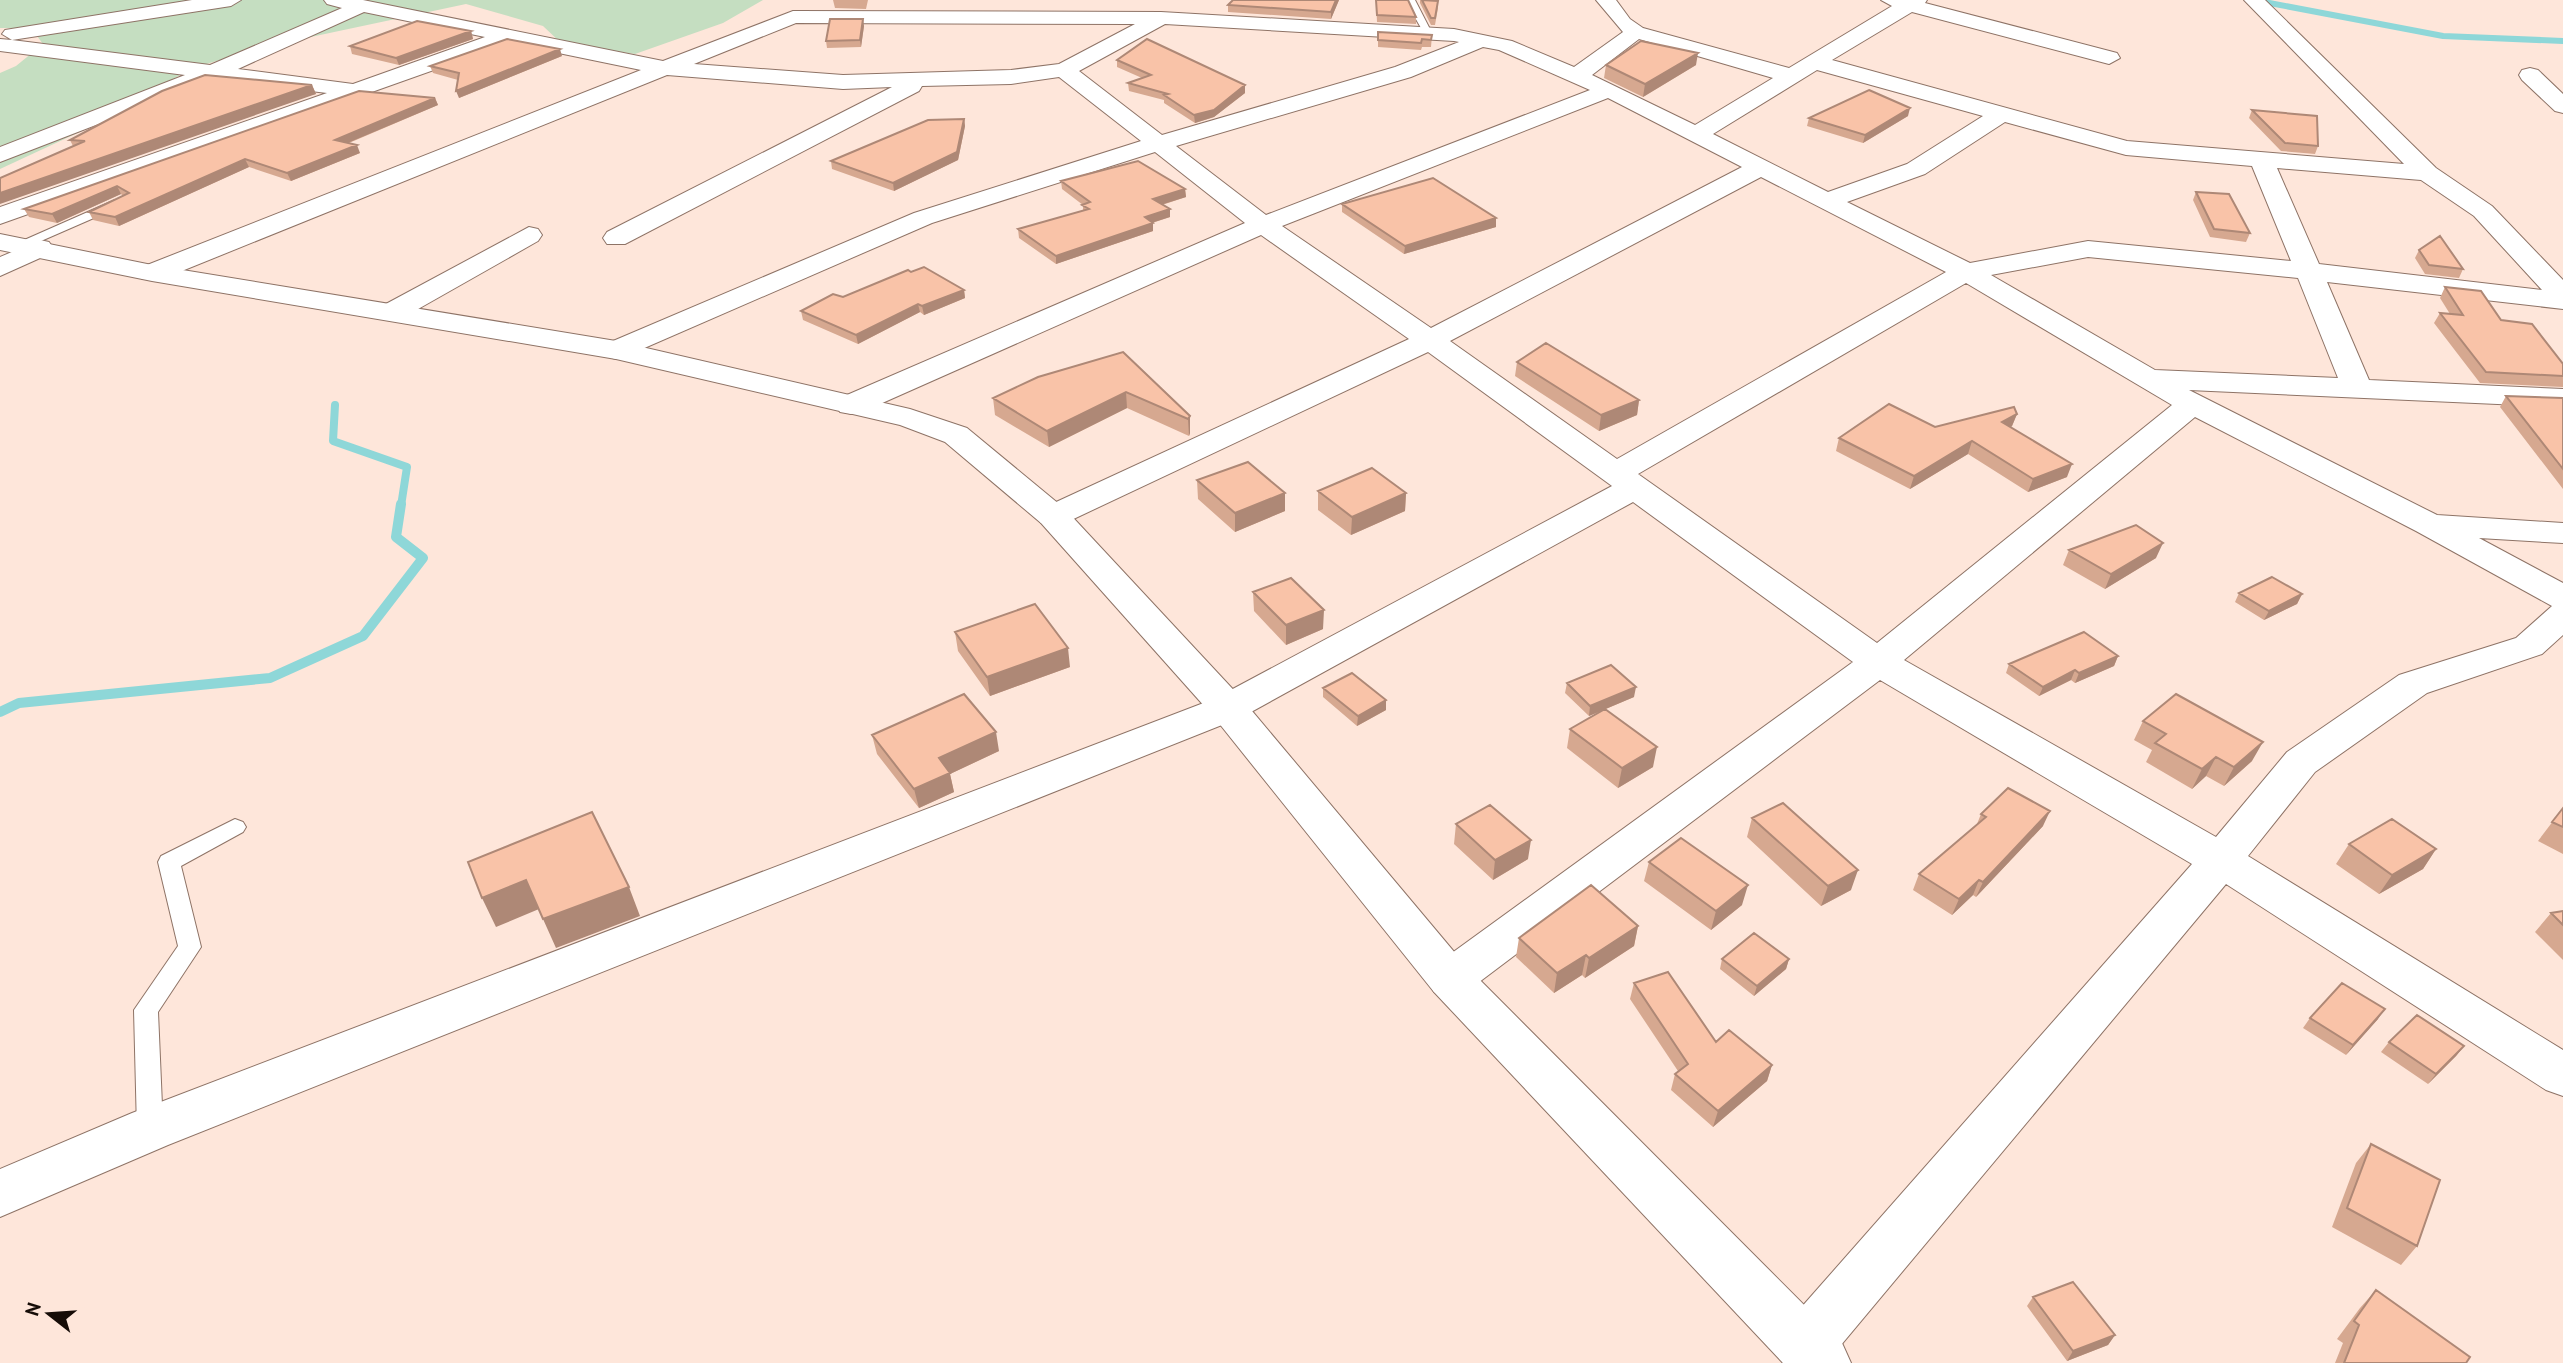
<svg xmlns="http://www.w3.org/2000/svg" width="2563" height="1363" viewBox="0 0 2563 1363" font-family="'PT Sans',sans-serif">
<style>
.green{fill:#c5dec1}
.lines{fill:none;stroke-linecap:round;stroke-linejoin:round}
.stream-far2{stroke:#8ed7d8;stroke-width:6}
.stream-far1{stroke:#8ed7d8;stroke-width:8}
.stream{stroke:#8ed7d8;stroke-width:10}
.lane-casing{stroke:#8e7366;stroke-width:2}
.street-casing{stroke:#8e7366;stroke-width:2}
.secondary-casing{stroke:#8e7366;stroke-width:2}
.lane{fill:#fff;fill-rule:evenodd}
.street{fill:#fff;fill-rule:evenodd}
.secondary{fill:#fff;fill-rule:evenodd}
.wall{fill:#d6a890}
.shaded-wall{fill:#ae8876}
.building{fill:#f9c3a8;stroke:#ae8876;stroke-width:2}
</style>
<rect width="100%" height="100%" fill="#fee6da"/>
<path class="green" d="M0 0H763L723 23 635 54 561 43 543 26 466 4 259 48 190 69 99 123 0 169V73L16 66 43 44 31 28H0Z"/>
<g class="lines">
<path class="stream-far2" d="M2259 1 2443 36 2563 41"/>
<path class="stream-far1" d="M335 405 333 441 407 467 401 506"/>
<path class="stream" d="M0 712 19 703 270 678 363 636 423 558 396 537 401 504"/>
<g class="lane-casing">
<path id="lane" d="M1405 0H1415L1433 35H1425Z
M115 200 121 204 119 207 25 248 13 245Z
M235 819 243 822 246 827 243 832 181 866 201 947 158 1012 163 1129 159 1137 150 1140 141 1137 137 1129 134 1010 178 946 158 862 161 856Z"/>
</g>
<g class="street-casing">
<path id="street" d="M192 0H241L231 6 12 40 210 65 342 8 327 4 324 0H363L663 61 793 11 1161 12 1454 29 1512 41 1574 67 1623 32 1596 0H1616L1630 19 1643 28 1789 68 1892 6 1881 0H1927L1925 3 2117 53 2120 58 2109 64 1912 12 1832 60 2127 141 2404 164 2244 0H2265L2436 168 2492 206 2563 280V309L2327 282 2369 380 2563 389V407L2189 390 2437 515 2563 523V543L2479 538 2563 583V635L2542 654 2427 693 2315 772 2248 856 2563 1050V1096L2546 1090 2226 884 1826 1363H1783L1776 1346 1784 1327 2192 864 1880 680 1466 992 1450 998 1434 992 1427 979 1434 966 1853 662 1633 502 1242 717 168 1145 0 1217V1169L132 1113 1214 699 1612 486 1428 352 1065 523 1053 526 1041 523 1036 516 1041 509 1409 339 1261 235 862 412 851 414 840 412 836 405 840 398 1245 223 1155 152 932 223 626 356 616 359 606 356 601 350 606 344 914 213 1141 141 1059 77 1011 84 922 86 919 91 625 244H607L603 238 607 232 892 87 843 89 667 75 162 279H142L138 273 142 267 641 70 510 43 0 224V207L327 93 215 79 0 162V147L185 75 0 51V39L12 40 2 34 5 30ZM364 12 485 37 353 84 238 69ZM796 23 1135 24 1059 64 1011 70 843 75 694 64ZM1165 24 1454 41 1459 42 1395 67 1162 135 1079 71ZM1639 39 1773 78 1695 125 1592 75ZM1483 47 1499 50 1590 90 1266 215 1176 146 1411 77ZM1817 70 1983 116 1907 164 1828 192 1713 134ZM1608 98 1742 167 1431 328 1282 226ZM2005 122 2126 155 2252 166 2291 261 2088 241 1970 263 1847 202 1925 174ZM2277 168 2421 180 2474 216 2542 290 2319 264ZM1761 177 1946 272 1617 459 1450 341ZM2088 257 2298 278 2338 378 2155 370 1991 275ZM1966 283 2172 405 1877 643 1638 474ZM2195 417 2416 531 2552 606 2516 638 2399 675 2287 752 2216 837 1904 660Z
M2530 68 2538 70 2563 94V113L2555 111 2522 80 2519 75 2522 70Z
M529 227 538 229 542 235 538 241 404 317 394 319 384 317 380 311 384 305Z
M40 240 49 242 53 248 49 254 0 276V257Z"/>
</g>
<g class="secondary-casing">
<path id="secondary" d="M0 234 152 265 616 341 910 409 967 428 1065 509 1242 699 1466 966 1842 1343 1851 1363H1783L1434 992 1214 717 1041 523 945 442 900 425 616 359 152 281 0 250Z"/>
</g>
<use href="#lane" class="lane"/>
<use href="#street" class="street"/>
<use href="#secondary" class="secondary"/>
</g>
<path class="wall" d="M833 0H868L866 9 835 8Z
M1339 0 1331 19 1228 12V5Z
M1376 0H1408L1416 17V24L1377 22Z
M1420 0H1435L1438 8 1435 25H1431L1420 3Z
M864 26 861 47 827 48 826 41Z
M471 31 473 39 399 65 352 54 350 46Z
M1378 32 1432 35 1431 47H1422L1421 50 1378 47Z
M562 56 459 98 458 80 433 73 430 66Z
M1117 60 1245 85V93L1214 117 1195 123 1164 103V100L1129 91 1128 83 1142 78 1117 67Z
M1606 65H1696L1643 97 1604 78Z
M312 85 316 94 73 146 70 140Z
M435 98 438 105 349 143 360 153 291 181 249 167 119 226 93 220 89 212 123 196 121 194 57 223 29 217 24 209Z
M2252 110 2318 146 2315 154 2281 151 2249 118Z
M1908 116 1863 143 1807 126 1809 118Z
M964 119 965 126 958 160 894 191 832 169 831 161Z
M1061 181 1185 189 1186 197 1162 205 1170 217 1152 223 1153 231 1056 264 1019 238 1018 229 1083 211V205L1062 189Z
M2196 192 2250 233 2246 242 2210 237 2193 200Z
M1342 204 1496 227 1404 254 1342 212Z
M2419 250 2463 269 2459 278 2425 274 2415 258Z
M911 272 964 290 965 298 924 315 920 312 858 344 803 320 801 311 843 297Z
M2445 287 2501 320 2563 364V387L2480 383 2434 323 2440 313 2450 314 2440 298Z
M1123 352 1190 416V433L1189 436 1127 408 1049 447 995 415 993 398Z
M1517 362 1639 400 1637 415 1599 431 1515 376Z
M2506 396 2563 398V489L2500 407Z
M2017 414 2012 426 2011 427 2067 477 2028 492 1968 454 1910 489 1836 451 1839 438 1935 427Z
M1197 480 1285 493V511L1235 532 1198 499Z
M1318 491 1406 493 1405 511 1351 535 1318 510Z
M2069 550 2156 558 2105 589 2063 565Z
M1253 592 1323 629 1286 645 1254 611Z
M2239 593 2302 594 2297 604 2264 620 2235 602Z
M955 632 1070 667 990 696 958 651Z
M2118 656 2114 666 2075 683 2071 680 2039 696 2006 673 2009 664Z
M1567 683 1634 697 1589 716 1565 693Z
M1323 688 1386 700V710L1357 726 1323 697Z
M2143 721 2252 761 2224 786 2206 776 2192 789 2146 762 2152 750 2134 740Z
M1570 729 1653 767 1618 788 1567 748Z
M872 735 999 751 950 774 954 792 919 808 877 754Z
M2563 808V854L2538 841Z
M1981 814 2043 826 1976 897 1973 895 1952 915 1913 890 1919 874 1977 824Z
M1752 818 1851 890 1821 906 1747 837Z
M1456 824 1528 859 1493 880 1454 844Z
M2349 844 2436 849 2423 869 2379 894 2336 864Z
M1649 862 1742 905 1711 930 1644 881Z
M2563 911V960L2535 932 2551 913Z
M1638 926 1634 946 1585 978 1582 975 1554 993 1516 957 1519 938Z
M1722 959H1789L1786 969 1754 996 1720 969Z
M1634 983 1716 1042 1772 1065 1767 1081 1713 1127 1671 1090 1675 1074 1678 1071 1630 999Z
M2310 1018 2378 1019 2346 1055 2303 1028Z
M2389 1042 2464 1046 2456 1056 2428 1084 2381 1052Z
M2371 1144 2417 1246 2401 1265 2332 1227 2356 1163Z
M2376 1290 2466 1363H2335L2343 1343 2337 1339 2360 1308Z
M2033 1297 2115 1335 2108 1345 2067 1361 2027 1306Z"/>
<path class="shaded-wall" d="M1336 0H1339L1331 19V12Z
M863 19 864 26 861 47 860 40Z
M471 31 473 39 399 65 396 58Z
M560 49 562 56 459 98 456 91Z
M1698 53 1696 65 1643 97 1645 84Z
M312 85 316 94 0 204V193Z
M1245 85V93L1214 117 1195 123 1194 115Z
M435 98 438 105 338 147 335 140Z
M1910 108 1908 116 1863 143 1865 135Z
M964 119 965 126 958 160 894 191 893 183Z
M357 145 360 153 291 181 287 173Z
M245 159 249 167 119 226 115 217Z
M117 186 121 194 57 223 52 214Z
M1185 189 1186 197 1154 207 1153 199Z
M1170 209V217L1145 225V217Z
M1496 218V227L1404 254 1405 246Z
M1153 223V231L1056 264V256Z
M964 290 965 298 924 315 922 306Z
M918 304 920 312 858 344 856 335Z
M1126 392 1127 408 1049 447 1047 431Z
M1639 400 1637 415 1599 431 1601 415Z
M2017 414 2012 426 1998 435 2002 422Z
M1190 416V433L1189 436 1188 419Z
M1972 441 1968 454 1910 489 1914 476Z
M2072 464 2067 477 2028 492 2033 479Z
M1285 493V511L1235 532V513Z
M1406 493 1405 511 1351 535 1352 517Z
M2163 543 2156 558 2105 589 2111 574Z
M2302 594 2297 604 2264 620 2269 611Z
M1324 610 1323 629 1286 645V625Z
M1068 648 1070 667 990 696 987 677Z
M2118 656 2114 666 2075 683 2079 673Z
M2075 670 2071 680 2039 696 2043 687Z
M1636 687 1634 697 1589 716 1590 706Z
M1386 700V710L1357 726 1358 716Z
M996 732 999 751 950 774 954 792 919 808 914 789 939 758Z
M2263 742 2252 761 2224 786 2234 767Z
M1657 747 1653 767 1618 788 1622 768Z
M2216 757 2206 776 2192 789 2202 769Z
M2050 811 2043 826 1976 897 1983 882Z
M1531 840 1528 859 1493 880 1495 860Z
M2436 849 2423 869 2379 894 2392 875Z
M1858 870 1851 890 1821 906 1828 886Z
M526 880 539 909 496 927 482 898Z
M1979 880 1973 895 1952 915 1959 899Z
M1748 885 1742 905 1711 930 1716 911Z
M629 887 640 916 556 948 543 919Z
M1638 926 1634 946 1585 978 1589 958Z
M1586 955 1582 975 1554 993 1557 973Z
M1789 959 1786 969 1754 996 1757 986Z
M2385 1009 2378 1019 2346 1055 2353 1045Z
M2464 1046 2456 1056 2428 1084 2436 1074Z
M1772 1065 1767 1081 1713 1127 1718 1111Z
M2115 1335 2108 1345 2067 1361 2073 1351Z"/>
<path class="building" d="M1233 0H1336L1331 12 1228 5Z
M1376 0H1408L1416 17 1377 15Z
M1422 0 1438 1 1435 18H1431Z
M830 19H863L860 40 826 41Z
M417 21 471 31 396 58 350 46Z
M1378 32 1432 35 1431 40 1422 39 1421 43 1378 40Z
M507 39 560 49 456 91 459 73 430 66Z
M1147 39 1245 85 1214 110 1194 115 1164 95 1168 94 1128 83 1151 75 1117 60Z
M1641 41 1698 53 1645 84 1606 65Z
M205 75 312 85 0 193V178L85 141 70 140 162 91Z
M1869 90 1910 108 1865 135 1809 118Z
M359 91 435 98 335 140 357 145 287 173 245 159 115 217 89 212 129 193 117 186 52 214 24 209Z
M2252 110 2317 116 2318 146 2285 143Z
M964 119 957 152 893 183 831 161 928 120Z
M1138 161 1185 189 1153 199 1170 209 1145 217 1153 223 1056 256 1018 229 1089 209 1082 205 1090 202 1061 181Z
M1433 178 1496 218 1405 246 1342 204Z
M2196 192 2229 194 2250 233 2214 229Z
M2440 236 2463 269 2429 265 2419 250Z
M924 267 964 290 922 306 918 304 856 335 801 311 833 294 843 297 908 270 911 272Z
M2445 287 2481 291 2501 320 2532 324 2563 364V376L2486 372 2440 313 2463 315Z
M1546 343 1639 400 1601 415 1517 362Z
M1123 352 1190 416 1188 419 1126 392 1047 431 993 398 1038 377Z
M2506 396 2563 398V469Z
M1889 404 1935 427 2014 407 2017 414 2002 422 2072 464 2033 479 1972 441 1914 476 1839 438Z
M1248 462 1285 493 1235 513 1197 480Z
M1372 468 1406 493 1352 517 1318 491Z
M2136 525 2163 543 2111 574 2069 550Z
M2272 577 2302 594 2269 611 2239 593Z
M1291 578 1324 610 1286 625 1253 592Z
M1035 604 1068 648 987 677 955 632Z
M2084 632 2118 656 2079 673 2075 670 2043 687 2009 664Z
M1611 665 1636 687 1590 706 1567 683Z
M1352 673 1386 700 1358 716 1323 688Z
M964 694 996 732 939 758 950 773 914 789 872 735Z
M2176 694 2263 742 2234 767 2216 757 2202 769 2155 743 2166 734 2143 721Z
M1605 709 1657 747 1622 768 1570 729Z
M2008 788 2050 811 1983 882 1979 880 1959 899 1919 874 1986 817 1981 814Z
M1783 803 1858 870 1828 886 1752 818Z
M1490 805 1531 840 1495 860 1456 824Z
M2563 808V827L2552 822Z
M592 812 629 887 543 919 526 880 482 898 468 862Z
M2392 819 2436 849 2392 875 2349 844Z
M1681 838 1748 885 1716 911 1649 862Z
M1591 885 1638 926 1589 958 1586 955 1557 973 1519 938Z
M2563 911V925L2551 913Z
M1754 933 1789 959 1757 986 1722 959Z
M1668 972 1716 1042 1729 1030 1772 1065 1718 1111 1675 1074 1688 1064 1634 983Z
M2342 983 2385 1009 2353 1045 2310 1018Z
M2417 1015 2464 1046 2436 1074 2389 1042Z
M2371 1144 2440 1180 2417 1246 2347 1208Z
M2073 1282 2115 1335 2073 1351 2033 1297Z
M2376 1290 2470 1357 2466 1363H2344L2359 1325 2354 1321Z"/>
<g transform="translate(49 1314) rotate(287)" stroke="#fee6da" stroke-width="5" paint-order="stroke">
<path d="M0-5L12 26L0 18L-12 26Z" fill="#160c07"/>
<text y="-10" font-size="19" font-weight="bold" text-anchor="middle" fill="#160c07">N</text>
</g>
</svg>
